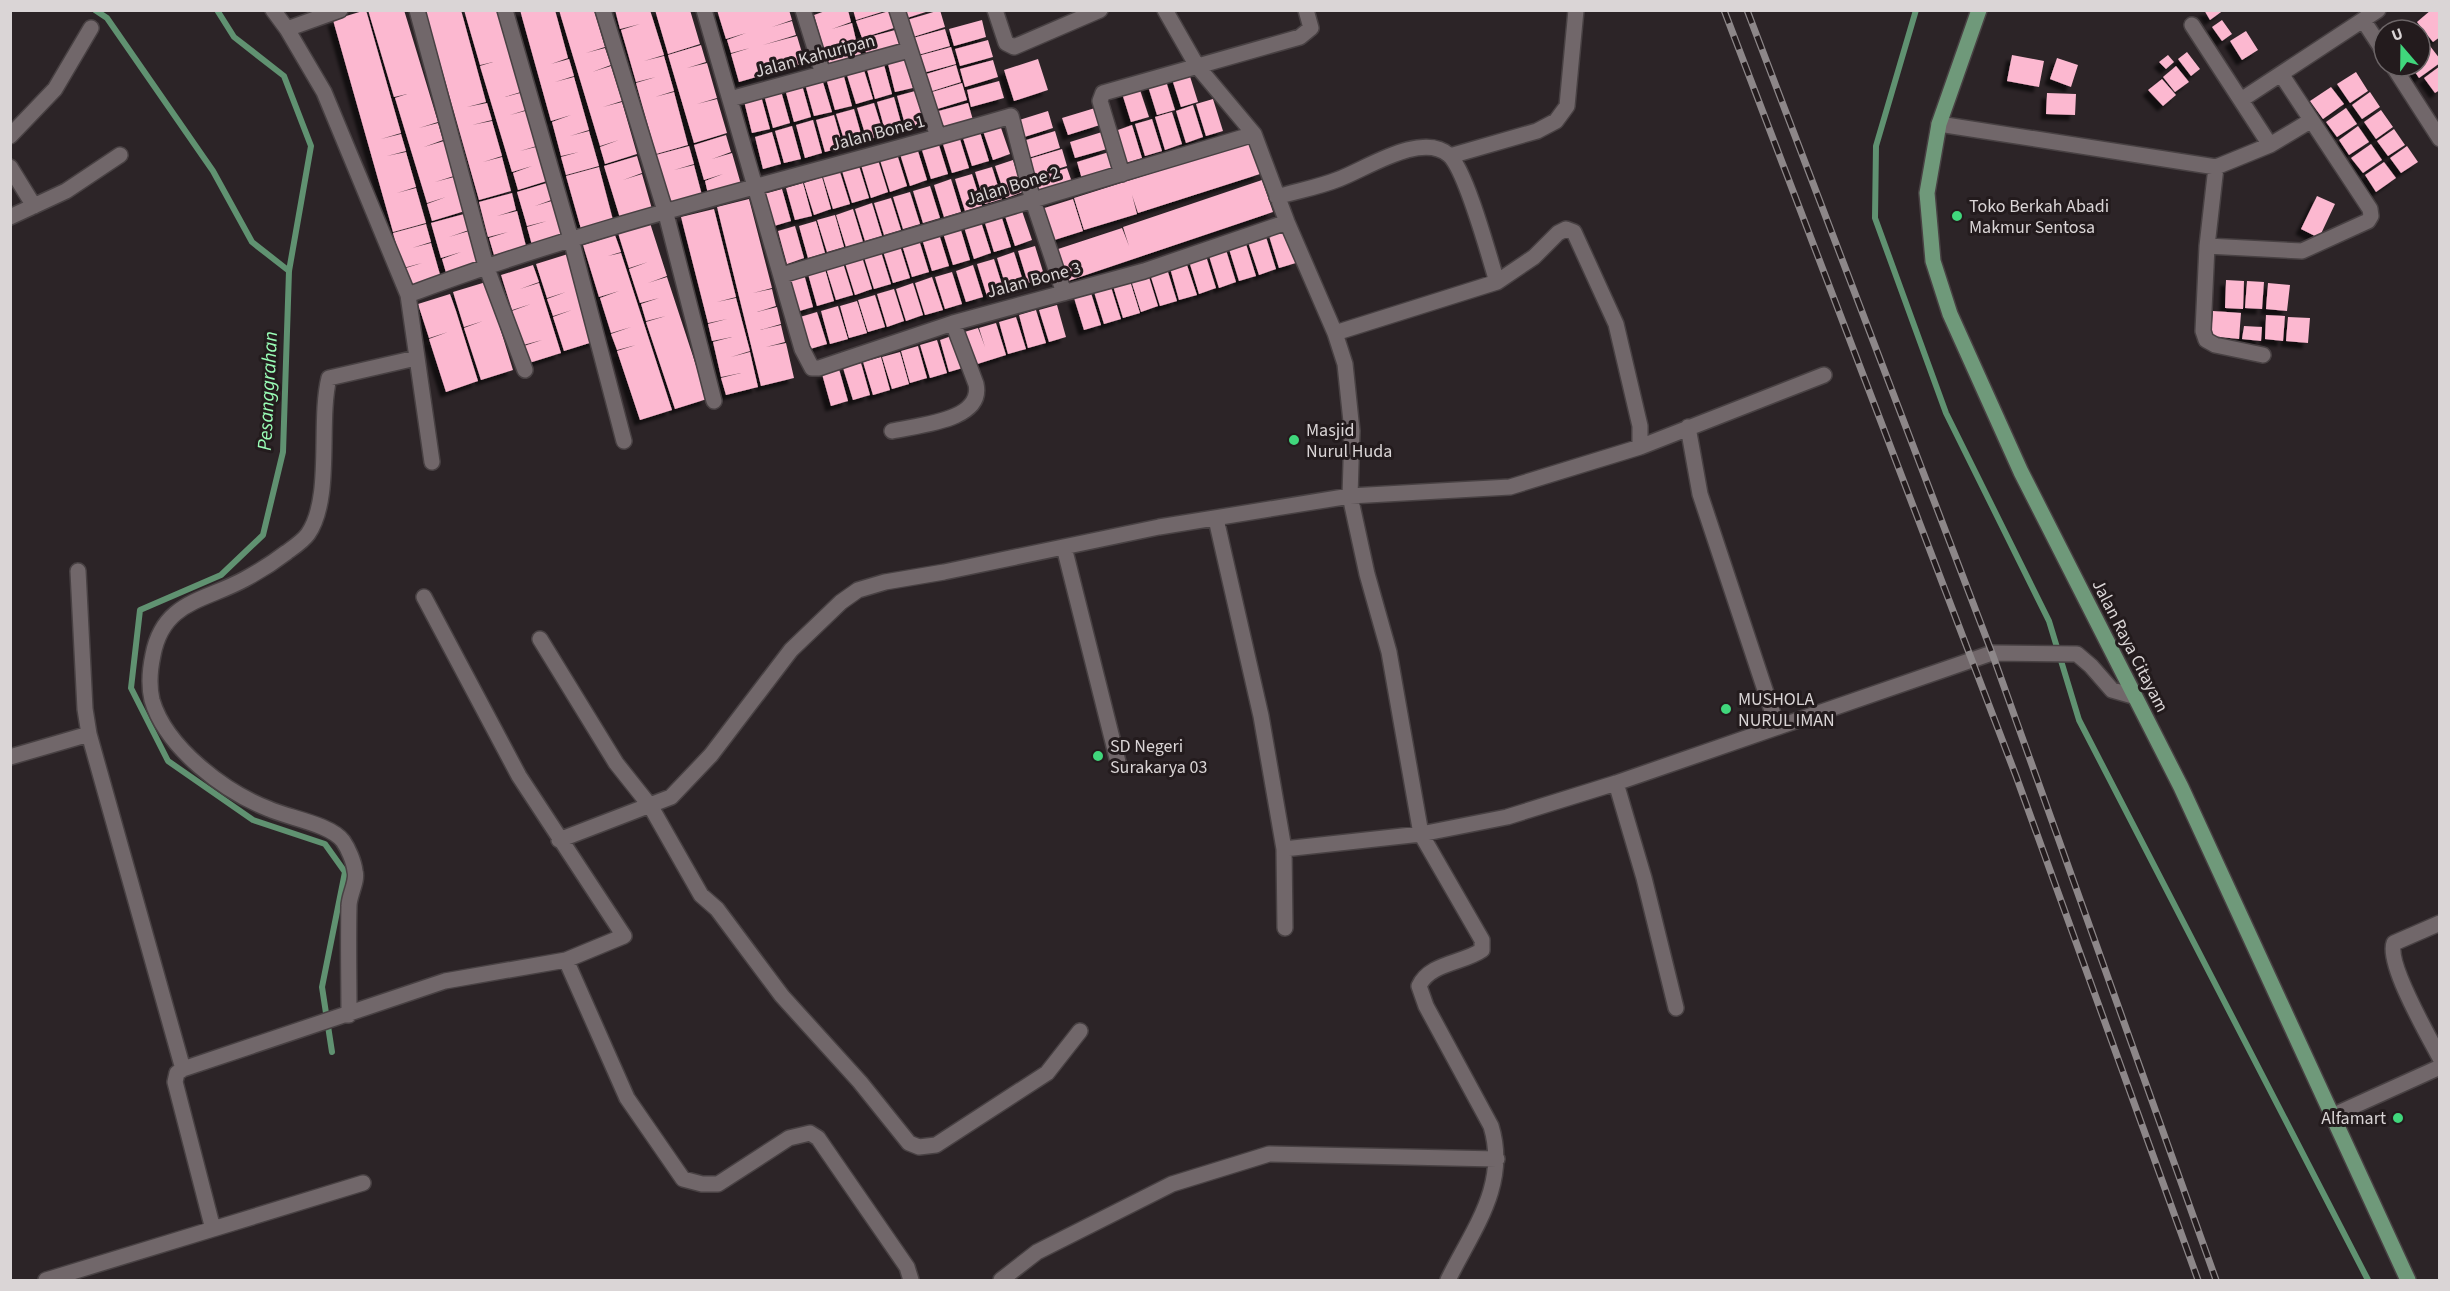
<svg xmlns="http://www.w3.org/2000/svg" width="2450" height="1291" viewBox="0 0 2450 1291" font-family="'Source Sans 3',sans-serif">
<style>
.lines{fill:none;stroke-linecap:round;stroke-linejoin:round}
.stream{stroke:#609271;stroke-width:6}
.building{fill:#fcb8d0;filter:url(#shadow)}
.street-casing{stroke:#484143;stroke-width:18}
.primary-casing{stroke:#484143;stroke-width:18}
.street{stroke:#71676a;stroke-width:15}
.primary{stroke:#6f997a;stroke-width:15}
.rail-casing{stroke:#8d8789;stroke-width:7}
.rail{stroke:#231b1d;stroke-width:4.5;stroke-dasharray:14;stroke-linecap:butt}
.poi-dot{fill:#40d77c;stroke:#231b1d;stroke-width:2}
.labels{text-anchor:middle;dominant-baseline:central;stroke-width:6;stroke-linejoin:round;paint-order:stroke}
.street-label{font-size:18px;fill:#dad5d6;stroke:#231b1d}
.poi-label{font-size:18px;fill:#dad5d6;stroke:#231b1d;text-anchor:start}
.water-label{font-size:20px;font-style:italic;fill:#9afeb7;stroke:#231b1d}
</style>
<defs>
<filter id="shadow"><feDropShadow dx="-5.5" dy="5.5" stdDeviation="1.5" flood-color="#0009"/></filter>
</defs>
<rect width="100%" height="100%" fill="#2c2427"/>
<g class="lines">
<path class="stream" d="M95 10 107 18 213 171 252 242 289 271
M217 10 234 37 284 76 311 146 289 271 283 452 263 535 221 575 140 610 131 688 168 761 253 820 325 844 345 872 322 987 332 1052
M1916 10 1876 146 1875 218 1946 413 2049 621 2079 720 2368 1280"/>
</g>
<path class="building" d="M366 10 401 133 381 139 401 134 406 151 387 156 406 152 416 187 397 193 416 188 426 223 393 232 333 20Z
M368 10H404L438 122 419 128 438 123 443 140 424 147 444 141 454 176 435 182 454 177 465 211 432 221 427 204 446 197 427 203 395 98 407 94 394 97Z
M425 10H461L486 102 467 107 487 103 492 120 472 125 492 121 502 156 483 162 502 157 511 191 479 200Z
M464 10H499L524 91 505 97 524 92 529 109 510 115 529 110 540 145 520 151 540 146 550 180 518 190 513 173 532 166 512 172 480 66 493 62 480 65Z
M520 10H555L568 58 551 64 569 59 574 76 555 82 574 77 589 130 570 136 589 131 599 166 566 175 561 157 579 152 561 156 552 122 571 115 551 121Z
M559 10H594L605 47 586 53 605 48 611 65 592 72 611 66 622 101 603 107 622 102 637 154 605 164 600 147 619 140 600 146Z
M615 10H650L664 55 644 61 664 56 674 91 655 97 674 92 688 145 656 154 636 83 656 77 636 82 626 47 645 41 626 47 621 30 640 24 620 29Z
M655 10H690L700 44 668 54Z
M717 10H789L792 20 772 27 792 21 796 35 763 45 797 36 805 63 739 82 731 54 750 48 731 53 727 40 746 33 726 39Z
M828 10H848L851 22 832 29 852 23 856 40 839 46 857 41 862 58 829 67 814 15Z
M853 10H885V11L856 20Z
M905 10H929V11L907 18Z
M940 10 945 27 913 37 907 20Z
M2204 10H2224L2210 20Z
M2431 10H2440V37L2433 42 2417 22Z
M889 11 894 28 862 38 856 21Z
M982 20 986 37 954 46 949 29Z
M2222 20 2232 34 2222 41 2212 27Z
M945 29 950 46 918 55 913 38Z
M895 30 900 47 867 56 862 39Z
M2246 31 2258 50 2242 60 2230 41Z
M988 40 993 57 960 66 955 49Z
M701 45 706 62 687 68 707 63 717 98 697 104 717 99 727 133 694 143 668 55Z
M2430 46 2440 59V63L2419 78 2411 66H2420V54Z
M951 47 956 64 923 73 918 56Z
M2187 52 2200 69 2191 76 2178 59Z
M904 55 913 88 895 92 887 60Z
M2012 55 2044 61 2039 87 2007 81Z
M2168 55 2174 62 2166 69 2159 62Z
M2057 58 2078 65 2071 87 2050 79Z
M1038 59 1048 90 1014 101 1004 70Z
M993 60 998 77 965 87 960 69Z
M883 61 892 94 875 99 866 66Z
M956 65 961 82 929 92 923 75Z
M2176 66 2189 82 2175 92 2163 77Z
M2440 66V90L2435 93 2424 78Z
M863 67 873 99 856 104 846 72Z
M1188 70 1198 102 1181 107 1171 76Z
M2356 72 2368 91 2350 103 2337 84Z
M843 73 852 106 835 110 826 78Z
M1165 78 1175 110 1157 115 1147 83Z
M822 79 832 112 814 116 805 84Z
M2162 79 2176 95 2163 106 2148 90Z
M999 81 1004 98 971 107 967 90Z
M962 83 967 100 934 110 929 93Z
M1138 84 1149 117 1131 122 1121 90Z
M802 85 811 117 794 122 785 89Z
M2331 87 2344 104 2323 119 2310 101Z
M781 91 790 123 773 128 764 95Z
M915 91 924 123 906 128 897 96Z
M2370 92 2380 107 2362 119 2352 105Z
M2047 93 2076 94 2075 115 2046 114Z
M761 96 770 129 752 133 744 101Z
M894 97 903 130 886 134 877 102Z
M1213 99 1223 131 1206 136 1196 104Z
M874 103 884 135 867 140 857 108Z
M968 103 973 120 940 129 935 112Z
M1193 105 1203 137 1186 143 1176 111Z
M1095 108 1100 125 1068 135 1062 118Z
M2346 108 2357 124 2337 137 2326 122Z
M854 109 863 141 846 146 836 114Z
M2381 110 2393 127 2376 139 2364 122Z
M1048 111 1053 128 1021 138 1016 121Z
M1172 112 1182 144 1165 150 1155 117Z
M834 115 843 147 825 152 816 120Z
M1152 119 1162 151 1145 156 1135 124Z
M813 120 822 153 805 158 796 125Z
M999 122 1010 154 993 160 982 128Z
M1132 125 1142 158 1125 163 1115 131Z
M792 126 801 159 784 163 775 131Z
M2358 126 2369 142 2349 155 2339 140Z
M979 129 989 161 972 166 962 135Z
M2394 129 2405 145 2388 156 2377 141Z
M1055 131 1060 148 1028 158 1023 141Z
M772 132 781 164 763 169 755 137Z
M1102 132 1107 149 1075 158 1070 142Z
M726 135 731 152 712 159 732 153 742 188 709 198 705 181 723 174 704 180 694 145Z
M959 136 969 168 952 173 942 141Z
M938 142 948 174 931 179 921 147Z
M1250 142 1260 174 1138 213 1132 195 1137 214 1084 230 1074 198Z
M2371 144 2382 160 2363 173 2351 158Z
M689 146 694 164 674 170 694 165 703 199 671 208 656 155Z
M2407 146 2418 162 2401 173 2390 158Z
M917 148 927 180 910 186 900 154Z
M1062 149 1067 166 1034 176 1029 159Z
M1109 152 1114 169 1082 179 1077 162Z
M897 154 907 186 890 192 880 160Z
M637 156 642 173 623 180 642 174 652 209 620 218 604 166Z
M878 160 888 192 871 198 861 165Z
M1013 160 1023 192 1006 198 995 166Z
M2384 162 2396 178 2376 192 2365 175Z
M859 166 869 198 852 203 842 171Z
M599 167 613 220 581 229 566 176Z
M992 167 1002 199 985 204 975 172Z
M1067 168 1073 185 1040 195 1035 178Z
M840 172 850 204 833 209 823 177Z
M972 174 982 206 965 211 955 179Z
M822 177 831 209 814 215 804 183Z
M951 179 961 212 944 217 934 185Z
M1262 180 1273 212 1062 283 1052 251 1122 228 1129 246 1123 227Z
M550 182 554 199 535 206 555 200 565 235 532 245 527 227 547 221 527 226 517 192Z
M803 183 812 216 795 220 786 188Z
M930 186 940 218 923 223 913 191Z
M782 189 791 221 774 226 764 194Z
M910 192 920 224 903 229 893 197Z
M512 193 516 210 497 216 517 211 526 246 494 255 489 238 508 232 488 237 479 202Z
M2317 196 2335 204 2319 238 2301 229Z
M891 198 901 230 884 235 874 203Z
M749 199 772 288 753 293 772 289 776 306 757 312 777 307 781 324 760 330 781 325 785 342 766 347 786 343 794 378 761 386 717 207Z
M1073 199 1083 231 1048 242 1038 210Z
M872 203 882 236 865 241 855 209Z
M1021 208 1032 240 1015 246 1004 213Z
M714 209 736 297 717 302 736 298 750 351 731 357 750 352 758 387 726 395 721 378 741 373 721 377 713 342 732 337 712 341 708 324 727 319 708 323 681 217Z
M853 209 863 242 846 247 836 215Z
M464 214 469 230 449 237 469 231 479 266 447 276 442 259 461 252 441 258 431 223Z
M835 215 844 247 827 252 817 220Z
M1001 215 1011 247 994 252 984 220Z
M816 221 825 253 808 258 799 226Z
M981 222 991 253 974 259 964 227Z
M650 223 667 276 648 283 667 277 707 399 675 409 646 322 666 316 646 321 641 304 659 298 640 303 629 269 648 262 629 268 618 233Z
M426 224 431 242 412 248 431 243 441 278 408 287 403 269 422 263 403 268 393 233Z
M795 226 804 258 787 264 778 231Z
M960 227 970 260 953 265 943 233Z
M1286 231 1296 263 1279 268 1269 236Z
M939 234 949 266 932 271 922 239Z
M615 235 621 252 608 256 621 253 672 410 640 420 617 351 636 345 617 350 611 334 631 327 611 333 600 298 619 291 599 297 583 245Z
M1266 237 1276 269 1259 275 1248 242Z
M919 240 929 272 912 277 902 245Z
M1246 244 1256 276 1239 281 1229 249Z
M900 246 910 278 893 283 883 251Z
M1035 246 1045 278 1028 283 1018 251Z
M1226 250 1236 282 1219 288 1209 256Z
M881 252 891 284 874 289 864 257Z
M1014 252 1024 284 1007 290 997 258Z
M568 254 574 271 555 277 574 271 596 341 564 351 553 317 572 310 553 316 547 299 566 292 547 298 536 264Z
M1206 256 1216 288 1199 294 1189 261Z
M862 257 872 289 855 295 845 263Z
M994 259 1004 291 987 296 977 264Z
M1186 262 1197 295 1179 300 1170 268Z
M843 263 853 295 836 300 826 268Z
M533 265 539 282 520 289 539 283 561 353 529 363 524 346 542 340 523 345 512 311 531 304 512 310 501 275Z
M973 265 983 297 966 302 956 271Z
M825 269 834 301 817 306 808 274Z
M1167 269 1177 301 1160 306 1150 274Z
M952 272 962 304 945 309 935 277Z
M804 274 813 307 796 312 786 279Z
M1148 274 1158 306 1141 312 1131 280Z
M932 277 943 310 925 315 915 283Z
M2226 280 2244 281 2243 309 2225 308Z
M1130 281 1140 313 1123 318 1113 286Z
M2247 281 2264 282 2262 309 2245 308Z
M486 282 513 370 481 380 464 328 483 321 464 327 453 292Z
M913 283 923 315 906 321 896 289Z
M2268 283 2290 285 2287 311 2266 309Z
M1111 287 1121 319 1104 324 1094 292Z
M894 289 904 321 887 327 877 294Z
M1091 293 1101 325 1084 330 1074 298Z
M450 294 456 311 437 317 456 311 478 381 446 392 429 339 448 332 429 338 418 304Z
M875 295 885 327 868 332 858 300Z
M857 301 867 333 849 338 840 306Z
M1057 305 1066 337 1049 342 1039 310Z
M838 306 848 339 830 344 821 311Z
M1036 310 1046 343 1028 348 1019 315Z
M2213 311 2241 313 2239 339 2211 336Z
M817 312 827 344 810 349 800 317Z
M2266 315 2285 316 2283 341 2265 339Z
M1016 317 1026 349 1008 354 999 322Z
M2288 317 2310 318 2308 343 2286 341Z
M996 323 1006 355 971 366 961 333 978 328 985 347 979 328Z
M2244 326 2262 327 2261 341 2242 339Z
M957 334 966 367 949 372 940 340Z
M937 340 947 373 930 378 920 345Z
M918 346 927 378 910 383 901 351Z
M900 352 909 384 892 389 882 357Z
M881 357 890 390 873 395 863 362Z
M861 363 870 395 853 400 843 368Z
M839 369 848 401 831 406 822 374Z"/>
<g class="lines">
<g class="street-casing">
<path id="street" d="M273 10 287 29 324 92 408 295 432 462
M417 10 486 266 525 370
M505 10 571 239 624 441
M603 10 666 214 714 401
M704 10 802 349 812 368H819L953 323 1144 271 1287 222
M803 10 823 74
M897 10 938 137
M995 10 1006 43 1014 47 1100 10
M1165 10 1197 66 1254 134 1287 222 1335 333 1345 364 1352 431 1350 496 1367 574 1389 652 1421 834 1482 940V950C1464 963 1429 963 1419 986L1426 1006 1491 1126C1509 1185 1473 1229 1448 1280
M2363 20 2384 52
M2192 25 2270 145
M287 29 340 10
M2393 66 2440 139
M730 99 909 50
M2241 100 2378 10
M1939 124 2216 167 2270 145 2310 121
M10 136 55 89 91 28
M1450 156 1537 131 1556 121 1567 106 1576 10
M10 167 34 206
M2216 167 2207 246 2302 251 2368 221 2371 216 2370 209 2281 74
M1122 174 1100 101 1103 93 1300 37 1311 28 1306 10
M1277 197C1297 191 1319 187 1339 179 1366 169 1422 131 1449 155 1466 170 1489 256 1497 282
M10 217 66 191 120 155
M2207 246 2203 331 2206 340 2215 345 2263 355
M782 275 1254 134
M408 295C603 221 810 175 1011 116L1033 201 1064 293
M1335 333 1497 282 1534 257 1558 233 1566 229 1574 232 1616 324 1640 426V447
M1688 427 1700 494 1777 726
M892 431C918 425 984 421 976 384L953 323
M1216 519 1261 716 1284 849 1285 928
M1064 547 1119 766
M540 639 616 763 651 807 701 895 717 909 782 996 860 1082 909 1143 919 1147 936 1145 1047 1073 1080 1031
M89 734 183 1069
M10 757 89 734 85 709 78 571
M1616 783 1644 878 1676 1008
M559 840 671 797 711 755 791 650 841 602 858 590 885 582 944 572 1159 527 1350 496 1510 487 1640 447 1824 375
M1284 849 1421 834 1507 817 1616 783 1992 653 2077 654 2091 666 2112 690 2133 696
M2440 923 2394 943C2386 963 2429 1037 2440 1058
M566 960 627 1098 683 1179 702 1184H718L789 1138 810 1133 818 1138 907 1267 911 1280
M349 1015C349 979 348 942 349 906 349 895 358 881 355 871 354 862 348 848 343 841 330 824 289 818 269 809 225 792 166 748 152 700 149 687 150 669 153 655 163 601 205 601 245 579 260 571 274 562 287 552 294 547 303 541 308 534 333 498 318 422 329 378L416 358
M2334 1115 2440 1067
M213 1229 363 1183
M46 1280 213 1229 175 1082 177 1073 183 1069 445 981 566 960 624 936 519 776 424 597
M1001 1280 1037 1252 1172 1184 1269 1154 1497 1159"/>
</g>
<g class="primary-casing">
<path id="primary" d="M1979 10 1939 124 1927 193 1933 261 1950 314 2021 472 2181 787 2408 1280"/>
</g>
<use href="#street" class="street"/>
<use href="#primary" class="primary"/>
<g class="rail-casing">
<path id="rail" d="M1724 10 2016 776 2198 1280
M1747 10 1992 653 2216 1280"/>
</g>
<use href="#rail" class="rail"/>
</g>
<g class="poi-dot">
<circle cx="1957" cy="216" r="6"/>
<circle cx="1294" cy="440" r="6"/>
<circle cx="1726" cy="709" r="6"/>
<circle cx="1098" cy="756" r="6"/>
<circle cx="2398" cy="1118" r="6"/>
</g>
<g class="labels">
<g class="street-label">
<text transform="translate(815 56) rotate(-15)">Jalan Kahuripan</text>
<text transform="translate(878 133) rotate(-15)">Jalan Bone 1</text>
<text transform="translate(1013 186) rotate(-17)">Jalan Bone 2</text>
<text transform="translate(1034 280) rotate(-15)">Jalan Bone 3</text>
<text transform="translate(2130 646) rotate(63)">Jalan Raya Citayam</text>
</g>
<g class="poi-label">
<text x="1969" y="206">Toko Berkah Abadi<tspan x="1969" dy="21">Makmur Sentosa</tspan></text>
<text x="1306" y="430">Masjid<tspan x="1306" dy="21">Nurul Huda</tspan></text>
<text x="1738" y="699">MUSHOLA<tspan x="1738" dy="21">NURUL IMAN</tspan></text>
<text x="1110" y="746">SD Negeri<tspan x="1110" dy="21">Surakarya 03</tspan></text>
<text x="2386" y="1118" text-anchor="end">Alfamart</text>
</g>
<g class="water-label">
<text transform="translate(268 391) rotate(-87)">Pesanggrahan</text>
</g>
</g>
<rect width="2450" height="1291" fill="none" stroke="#dad5d6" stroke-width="24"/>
<g transform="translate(2402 48) rotate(340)"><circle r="28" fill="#231b1d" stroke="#6c6567" stroke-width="1.5"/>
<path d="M0-4.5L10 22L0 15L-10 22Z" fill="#40d77c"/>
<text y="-9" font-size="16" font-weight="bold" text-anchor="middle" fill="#dad5d6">U</text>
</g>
</svg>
